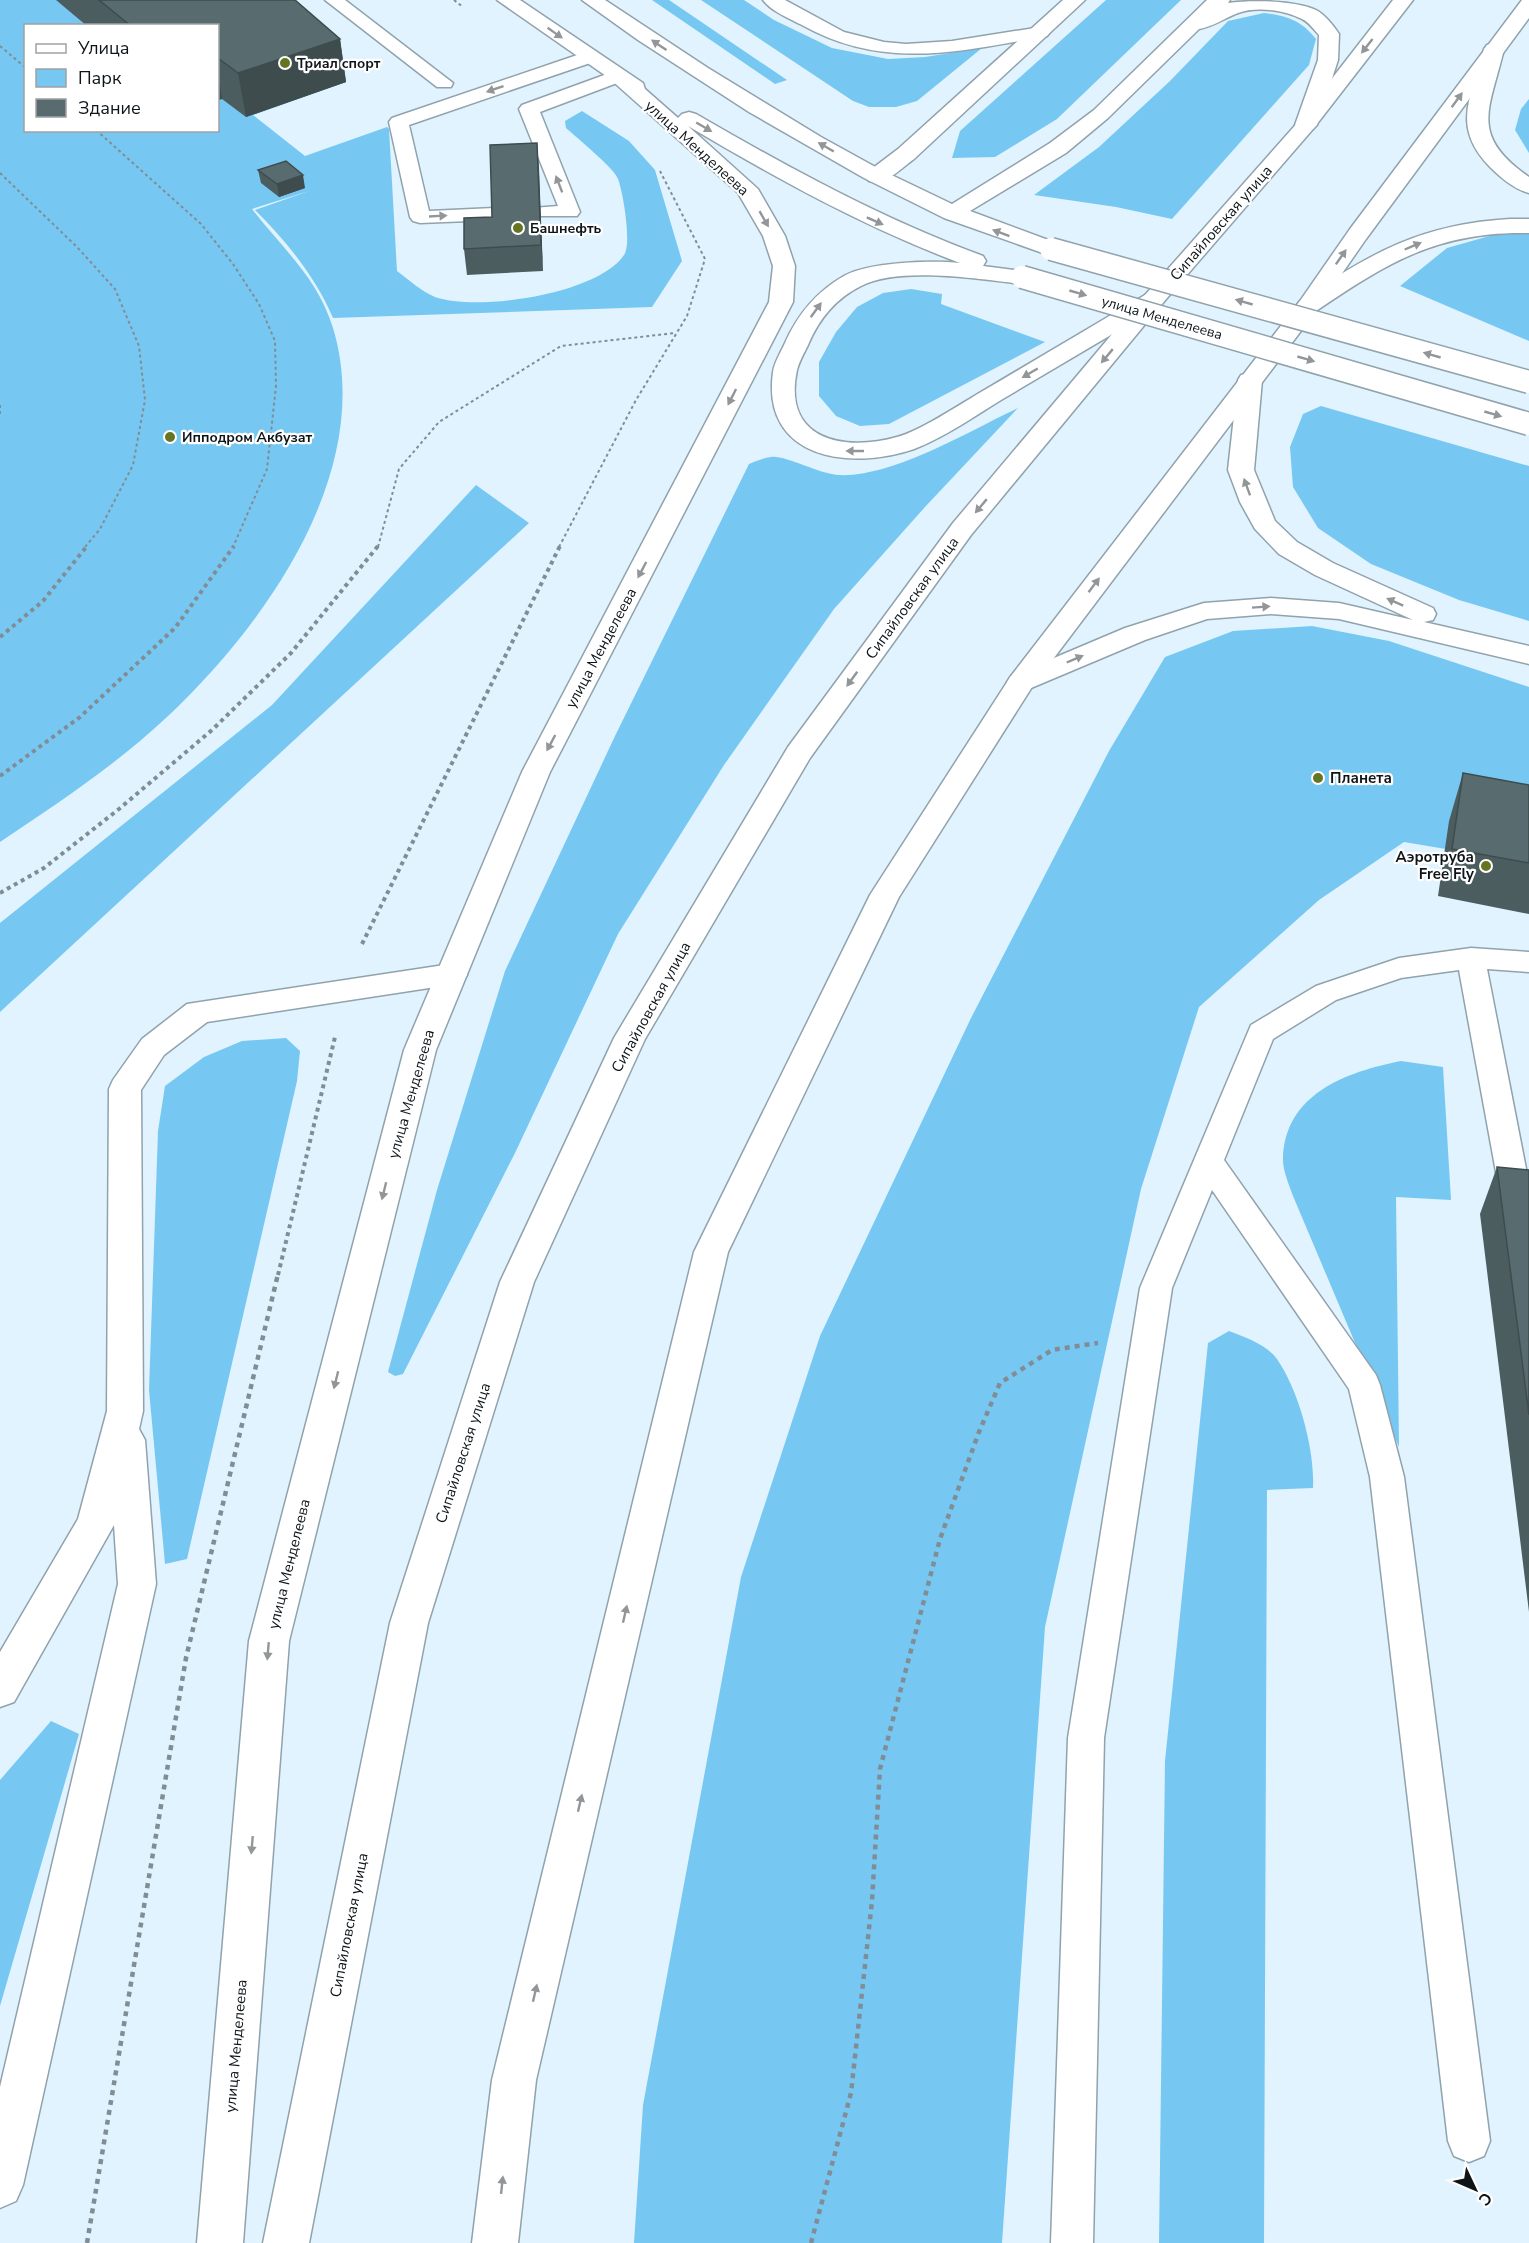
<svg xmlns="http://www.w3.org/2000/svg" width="1529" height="2243" viewBox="0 0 1529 2243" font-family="'Nunito Sans',sans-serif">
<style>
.green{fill:#76c8f3;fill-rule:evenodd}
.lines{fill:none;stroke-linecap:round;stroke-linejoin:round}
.lane-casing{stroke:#90a2ac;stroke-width:3}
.street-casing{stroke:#90a2ac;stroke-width:3}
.secondary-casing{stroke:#90a2ac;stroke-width:3}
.primary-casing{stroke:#90a2ac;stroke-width:3}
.path-far2{stroke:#808d95;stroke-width:2;stroke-dasharray:3 3;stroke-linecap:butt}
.path-far1{stroke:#808d95;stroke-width:4;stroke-dasharray:4 4;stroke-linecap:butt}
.path{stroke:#808d95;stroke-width:4.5;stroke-dasharray:5 5;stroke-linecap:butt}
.lane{fill:#fff;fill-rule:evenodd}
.street{fill:#fff;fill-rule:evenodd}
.secondary{fill:#fff;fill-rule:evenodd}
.primary{fill:#fff;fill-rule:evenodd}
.secondary-bridge-casing{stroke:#90a2ac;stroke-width:25;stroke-linecap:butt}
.secondary-bridge{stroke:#fff;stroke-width:22}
.wall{fill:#4c5d60}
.shaded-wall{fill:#3e4c4e}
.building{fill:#586c70;stroke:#3e4c4e;stroke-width:1.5}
.oneway{fill:#939698}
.poi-dot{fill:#667521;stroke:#fff;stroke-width:2}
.labels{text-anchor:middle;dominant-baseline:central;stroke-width:4.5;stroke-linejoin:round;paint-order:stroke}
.far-poi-label{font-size:14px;font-weight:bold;fill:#0e1519;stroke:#fff;text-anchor:start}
.far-street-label{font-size:14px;fill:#0e1519;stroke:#fff}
.street-label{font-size:15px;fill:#0e1519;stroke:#fff}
.poi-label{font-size:15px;font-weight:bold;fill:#0e1519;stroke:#fff;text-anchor:start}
</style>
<rect width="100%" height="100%" fill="#e1f3fe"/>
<path class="green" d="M0 0H253L346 82 253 115 305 156 387 127 389 129 397 271C409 280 421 291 435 297 478 312 598 294 624 255 632 244 623 192 618 179 615 169 576 137 566 128L565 121 582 111 629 141 655 170 682 261 652 307 333 318C315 276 287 242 255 210L309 191 252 209C282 248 318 278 333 328 376 470 266 624 167 717 116 765 58 803 0 842ZM26 26H218V130H26Z
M652 0H669L787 80 775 84Z
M701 0H744L774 20 832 48 888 59 925 57 982 48 917 101 896 107H869L853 101Z
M1106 0H1181L1057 119 995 157 952 158 960 131Z
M1264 13C1287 16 1301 20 1316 39L1309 65 1172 219 1116 207 1034 195 1099 147 1170 81 1228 21Z
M1529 99V153L1515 130 1521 109Z
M1507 231 1529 232V341L1400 286 1447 248Z
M911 289 942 294 941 304 1045 342 889 424 860 426 836 416 819 396V362L836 332 857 307 883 293Z
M1321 406 1529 466V621L1459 600 1371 564 1318 528 1293 487 1290 447 1303 414Z
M1018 408 925 507 834 609 724 765 618 934 515 1153 403 1374 395 1376 388 1372 437 1190 505 971 615 736 749 464C756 461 764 458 771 457 785 455 819 474 838 475 892 478 969 431 1018 408Z
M476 485 529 523 0 1012V923L272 705Z
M1312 626 1389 641 1529 687V863L1404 842 1319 900 1199 1007 1141 1189 1045 1627 1002 2243H634L643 2105 741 1577 820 1336 971 1018 1109 751 1165 657 1233 631Z
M286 1038 300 1051 297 1081 187 1559 165 1564 149 1390 158 1131 165 1086 204 1057 242 1041Z
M1401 1061 1443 1067 1451 1200 1396 1197 1399 1447 1293 1196C1289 1185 1283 1171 1283 1160 1284 1094 1346 1072 1401 1061Z
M1229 1331C1245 1337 1267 1345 1277 1359 1299 1391 1315 1450 1313 1488L1267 1490 1264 2243H1159L1165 1761 1208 1343Z
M51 1721 79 1734 0 2006V1780Z"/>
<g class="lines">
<g class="lane-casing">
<path id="lane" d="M325 0H345L453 83 451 87H437Z
M763 0H785L844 32 884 42 906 44 952 41 1041 27 1047 28 1050 32 1047 36 1041 37C956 52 882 70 802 25 790 19 771 11 763 0Z
M589 51 596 53 598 57 596 61 409 125 429 211 494 208 501 210 504 214 501 218 494 220 420 223 413 221 410 217 389 122 392 118Z
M618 70 625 72 627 76 625 80 540 112 580 212 577 216H533L530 212 533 208 558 206 519 109 522 105Z
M1471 948 1529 952V972L1487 969 1529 1184V1278L1518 1274 1513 1265 1459 970 1401 978 1336 1000 1273 1039 1224 1160 1376 1375 1380 1385 1404 1477 1490 2141 1484 2156 1469 2162 1454 2156 1448 2141 1370 1477 1349 1389 1212 1190 1172 1288 1104 1738 1093 2243H1051L1068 1738 1140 1288 1251 1025 1316 986 1399 958Z"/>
</g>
<g class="street-casing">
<path id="street" d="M1063 0H1085L914 159C900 169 887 185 869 181L866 176 869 171 898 149Z
M451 964 462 967 467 975 462 983 207 1022 164 1055 141 1090 143 1411 139 1429 145 1440 156 1584 23 2185 16 2201 0 2208V2087L118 1584 114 1525 14 1702 0 1707V1652L78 1519 107 1411 109 1089 113 1080 142 1039 187 1004Z"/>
</g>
<g class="secondary-casing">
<path id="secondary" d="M497 0H520L643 83 645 89 678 118 682 114 689 112 696 114C789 168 882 219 983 256L986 261 983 266 1030 272 1033 277 1030 282 1022 284C980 279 898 266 861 286 835 299 819 319 808 345 804 353 799 362 797 370 782 440 844 452 897 437 920 431 959 405 981 392 1036 360 1090 327 1145 295L1153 293 1161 295 1165 300 1161 305C1108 337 1055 368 1001 400 975 416 943 438 914 449 850 471 761 459 773 372 774 363 781 352 785 343 798 314 816 292 844 276 869 262 931 260 960 263 864 227 776 178 688 126L758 189 785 236 795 266 793 302 550 772 436 1050 289 1641 243 2243H197L249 1641 404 1050 522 772 769 302 773 266 763 236 738 193 609 78Z
M582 0H605L708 68 821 137 879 169 952 204 1050 143 1094 110 1207 0H1230L1228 3C1251 0 1294 0 1316 10 1324 14 1334 26 1339 34L1338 60 1317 125 1313 129 1306 131 1299 129 1295 125 1318 60 1319 35C1314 30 1309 22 1302 19 1285 10 1256 6 1238 13 1225 18 1212 27 1199 29L1108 118 1066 153 970 211 1059 244 1062 249 1059 254 1051 256 944 218 864 178 749 112 638 40Z
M1494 43 1501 45 1504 49C1490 109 1468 135 1529 177V193C1514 189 1501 178 1490 167 1450 126 1472 96 1484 49L1487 45Z
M1510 219H1529V233C1439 231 1388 262 1316 311L1308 313 1300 311 1296 306 1300 301C1370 253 1422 224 1510 219Z
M1250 373 1259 375 1262 380 1254 470 1275 521 1297 542 1333 563 1433 608 1436 614 1433 620 1424 622 1529 646V664L1339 619 1271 614 1207 619 1145 640 1031 688 1021 691 1011 688 1007 682 1011 676 1125 628 1204 603 1271 598 1339 603 1413 620 1315 575 1279 554 1255 529 1240 502 1228 470 1238 380 1241 375Z"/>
</g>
<g class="primary-casing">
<path id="primary" d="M1393 0H1413L1313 129 1161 305 971 535 810 758 645 1039 534 1282 428 1623 309 2243H263L390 1623 500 1282 614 1038 788 747 953 523 1145 295 1299 121Z
M1522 0H1529V18L1366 239 1316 311 1032 687 899 897 728 1252 536 2080 518 2243H472L492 2080 694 1252 870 895 1011 676 1300 301 1350 229Z"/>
</g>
<path class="path-far2" d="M454 0 463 7
M0 46 26 68
M96 130 201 224 233 264 259 304 275 341 276 386 267 469 233 547
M0 173 77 247 115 289 139 346 145 400 133 465 100 529 85 547
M0 405V416
M378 547 399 469 439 422 561 346 675 333
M559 547 636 400 687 316 705 259 660 171"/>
<path class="path-far1" d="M0 637 43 601 87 546
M0 776 80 717 175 628 234 546
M0 893 44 868 119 809 212 730 291 653 378 546
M362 944 560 546
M278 1275 335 1037"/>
<path class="path" d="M87 2243 186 1658 278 1274
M811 2243 851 2093 872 1901 880 1769 940 1539 979 1432 1000 1383 1052 1350 1098 1343"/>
<use href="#lane" class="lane"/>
<use href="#street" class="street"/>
<use href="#secondary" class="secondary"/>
<use href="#primary" class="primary"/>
<g class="secondary-bridge-casing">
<path id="secondary-bridge" d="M1051 249 1529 382
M1022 277 1529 424"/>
</g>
<use href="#secondary-bridge" class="secondary-bridge"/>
</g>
<path class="wall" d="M56 0H295L340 39 346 82 246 117 222 99 218 100V26H87Z
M537 143 543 271 467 275 464 249 492 217Z
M258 170 305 188 279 197 261 183Z
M1463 773 1529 785V914L1438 896 1449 821Z
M1497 1167 1529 1170V1612L1480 1214Z"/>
<path class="shaded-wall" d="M340 39 346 82 246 117 238 73Z
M218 71 222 99 218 100Z
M537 143 539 168 543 271 541 245Z
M303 175 305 188 279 197 277 184Z"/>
<path class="building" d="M99 0H295L340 39 238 73 218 58V26H131Z
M537 143 541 245 464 249V218L492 217 490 145Z
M286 161 303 175 277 184 258 170Z
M1463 773 1529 785V863L1452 849Z
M1497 1167 1529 1170V1415Z"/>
<defs><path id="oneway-solid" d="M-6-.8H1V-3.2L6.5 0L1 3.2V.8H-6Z" transform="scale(1.5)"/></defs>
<g class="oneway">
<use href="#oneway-solid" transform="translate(555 33) rotate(35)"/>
<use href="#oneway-solid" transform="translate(659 45) rotate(-146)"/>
<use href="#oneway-solid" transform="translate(1367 46) rotate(128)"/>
<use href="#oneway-solid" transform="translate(495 89) rotate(161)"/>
<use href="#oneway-solid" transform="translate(1457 100) rotate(-54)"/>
<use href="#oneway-solid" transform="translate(704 127) rotate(30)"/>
<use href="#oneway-solid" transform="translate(826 147) rotate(-150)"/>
<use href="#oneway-solid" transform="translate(559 184) rotate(-111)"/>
<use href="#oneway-solid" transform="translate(438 216) rotate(-3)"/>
<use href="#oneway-solid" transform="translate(764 219) rotate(60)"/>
<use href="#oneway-solid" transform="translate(875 221) rotate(24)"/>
<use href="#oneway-solid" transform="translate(1001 233) rotate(-159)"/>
<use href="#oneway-solid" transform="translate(1413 246) rotate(-23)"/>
<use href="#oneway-solid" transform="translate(1341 257) rotate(-55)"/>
<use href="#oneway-solid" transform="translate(1078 293) rotate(16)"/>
<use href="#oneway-solid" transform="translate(1244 302) rotate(-164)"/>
<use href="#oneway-solid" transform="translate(816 310) rotate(-54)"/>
<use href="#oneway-solid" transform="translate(1432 355) rotate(-164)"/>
<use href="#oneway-solid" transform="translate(1107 356) rotate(130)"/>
<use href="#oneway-solid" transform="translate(1306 359) rotate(16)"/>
<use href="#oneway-solid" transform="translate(1030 373) rotate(150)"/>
<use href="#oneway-solid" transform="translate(732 397) rotate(117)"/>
<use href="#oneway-solid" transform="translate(1493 414) rotate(16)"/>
<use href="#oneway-solid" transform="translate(855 451) rotate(-180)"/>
<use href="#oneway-solid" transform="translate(1247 487) rotate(-110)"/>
<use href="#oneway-solid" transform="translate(981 506) rotate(130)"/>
<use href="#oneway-solid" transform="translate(642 570) rotate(118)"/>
<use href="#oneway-solid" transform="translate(1094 585) rotate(-53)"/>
<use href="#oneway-solid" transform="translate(1395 602) rotate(-156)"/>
<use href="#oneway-solid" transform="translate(1261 607) rotate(-4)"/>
<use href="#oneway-solid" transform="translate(1075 659) rotate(-23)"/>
<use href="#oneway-solid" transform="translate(852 679) rotate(126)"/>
<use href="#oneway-solid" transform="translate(551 743) rotate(118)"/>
<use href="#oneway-solid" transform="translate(384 1191) rotate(104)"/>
<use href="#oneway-solid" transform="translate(336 1380) rotate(104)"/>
<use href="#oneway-solid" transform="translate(625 1614) rotate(-77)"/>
<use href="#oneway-solid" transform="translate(268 1651) rotate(95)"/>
<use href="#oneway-solid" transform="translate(580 1803) rotate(-77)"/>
<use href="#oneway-solid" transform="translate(252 1845) rotate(95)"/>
<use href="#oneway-solid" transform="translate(535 1993) rotate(-77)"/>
<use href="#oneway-solid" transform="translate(502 2185) rotate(-84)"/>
</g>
<g class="poi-dot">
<circle cx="285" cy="63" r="6"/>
<circle cx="518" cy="228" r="6"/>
<circle cx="170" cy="437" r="6"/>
<circle cx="1318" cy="778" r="6"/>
<circle cx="1486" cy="866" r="6"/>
</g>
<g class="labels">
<g class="far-poi-label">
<text x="297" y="63">Триал спорт</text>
<text x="530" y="228">Башнефть</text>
<text x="182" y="437">Ипподром Акбузат</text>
</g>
<g class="far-street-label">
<text transform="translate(1162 318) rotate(16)">улица Менделеева</text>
</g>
<g class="street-label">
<text transform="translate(697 148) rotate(42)">улица Менделеева</text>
<text transform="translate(1221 223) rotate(-49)">Сипайловская улица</text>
<text transform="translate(912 598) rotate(-54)">Сипайловская улица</text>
<text transform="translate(601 648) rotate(-62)">улица Менделеева</text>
<text transform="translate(651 1007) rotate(-61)">Сипайловская улица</text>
<text transform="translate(411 1094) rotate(-74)">улица Менделеева</text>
<text transform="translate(463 1453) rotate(-72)">Сипайловская улица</text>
<text transform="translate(289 1564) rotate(-76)">улица Менделеева</text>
<text transform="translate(349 1925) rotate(-79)">Сипайловская улица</text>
<text transform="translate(236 2046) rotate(-85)">улица Менделеева</text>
</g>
<g class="poi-label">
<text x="1330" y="778">Планета</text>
<text x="1474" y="857" text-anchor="end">Аэротруба<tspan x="1474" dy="17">Free Fly</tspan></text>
</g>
</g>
<rect x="24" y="24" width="195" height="108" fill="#ffffff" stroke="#9fa1a3" stroke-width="1.5"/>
<rect x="36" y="44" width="30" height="9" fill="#ffffff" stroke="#9fa1a3" stroke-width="1.5"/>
<text x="78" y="54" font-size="18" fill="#0e1519">Улица</text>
<rect x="36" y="69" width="30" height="18" fill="#76c8f3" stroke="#9fa1a3" stroke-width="1.5"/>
<text x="78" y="84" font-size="18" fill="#0e1519">Парк</text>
<rect x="36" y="99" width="30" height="18" fill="#586c70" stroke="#9fa1a3" stroke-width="1.5"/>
<text x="78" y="114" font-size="18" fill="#0e1519">Здание</text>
<g transform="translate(1475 2189) rotate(134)" stroke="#ffffff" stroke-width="4.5" paint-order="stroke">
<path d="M0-4.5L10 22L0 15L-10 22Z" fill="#0e1519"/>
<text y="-9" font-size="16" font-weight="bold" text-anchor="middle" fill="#0e1519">С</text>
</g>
</svg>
